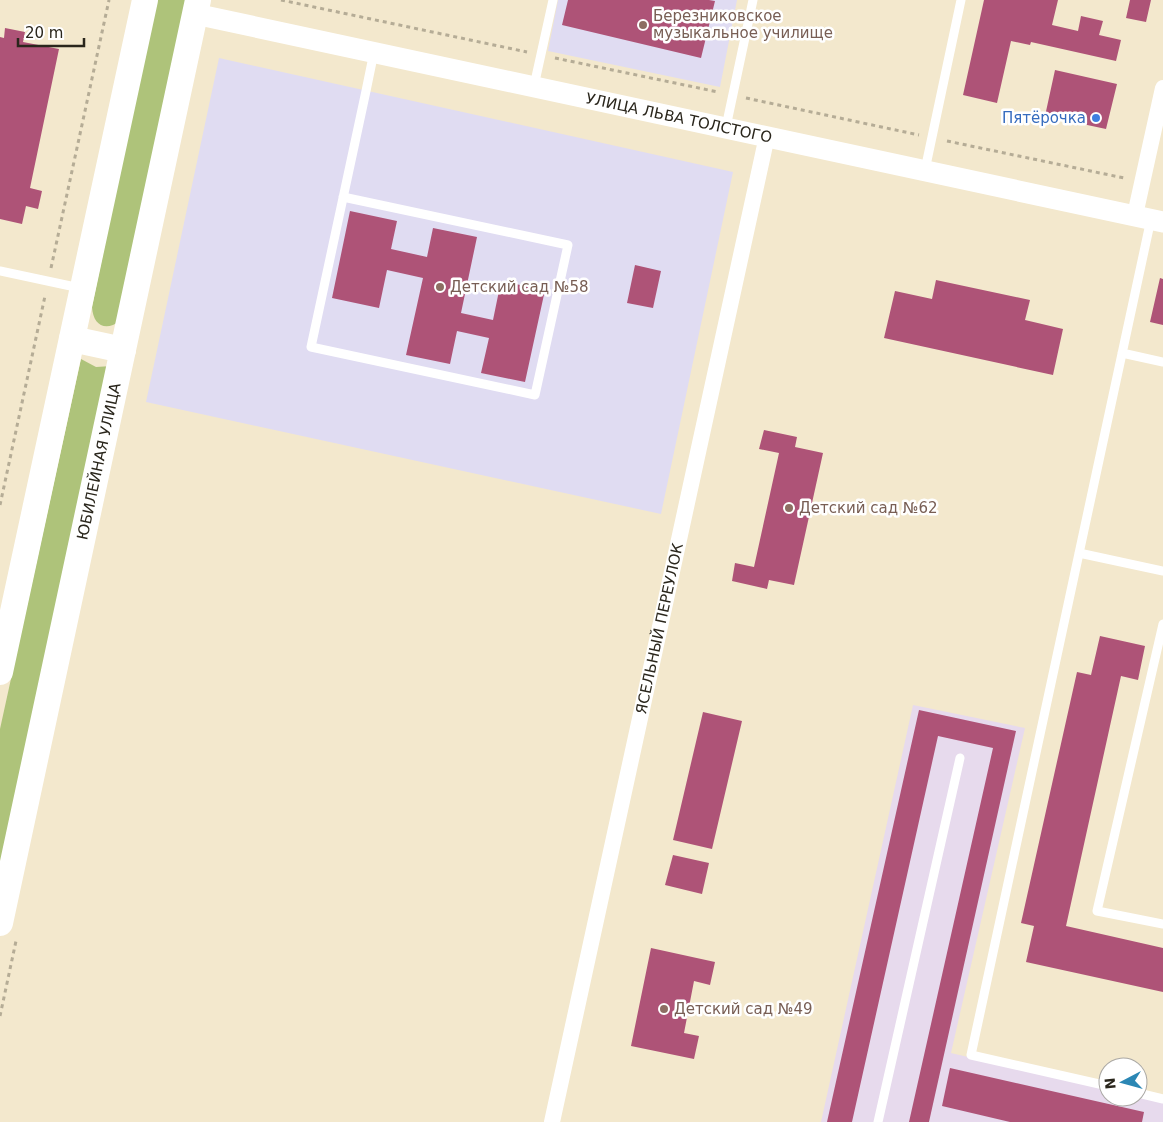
<svg xmlns="http://www.w3.org/2000/svg" width="1163" height="1122" viewBox="0 0 1163 1122" font-family="'DejaVu Sans',sans-serif">
<style>
.industrial{fill:#e7daed}
.education{fill:#e0dcf2}
.green{fill:#aec37a}
.building{fill:#ae5377}
.lines{fill:none;stroke-linecap:round;stroke-linejoin:round}
.path{stroke:#b5ac96;stroke-width:3;stroke-dasharray:4 4;stroke-linecap:butt}
.service{stroke:#fff;stroke-width:9}
.minor{stroke:#fff;stroke-width:16}
.tertiary{stroke:#fff;stroke-width:21}
.primary{stroke:#fff;stroke-width:26}
.education-dot{fill:#8d6e63;stroke:#fff;stroke-width:2}
.shop-dot{fill:#3f7fe0;stroke:#fff;stroke-width:2}
.labels{text-anchor:middle;dominant-baseline:central;stroke-width:5;stroke-linejoin:round;paint-order:stroke}
.education-label{font-size:15px;fill:#785e54;stroke:#fff;text-anchor:start}
.street-label{font-size:15px;fill:#2a261c;stroke:#fff}
.shop-label{font-size:15px;fill:#366cbe;stroke:#fff;text-anchor:end}
</style>
<rect width="100%" height="100%" fill="#f3e8cd"/>
<path class="industrial" d="M913 705 1025 728 951 1053 1108 1090V1097H1138L1163 1102V1122H821Z"/>
<path class="education" d="M558 0H737L720 87 548 51Z
M219 58 733 172 661 514 146 402Z"/>
<path class="green" d="M155 0H188L120 321C105 332 93 325 92 307Z
M81 359 96 367 112 366 0 878V729Z"/>
<path class="building" d="M568 0H709L715 1 701 58 562 25Z
M984 0H1058L1052 25 1078 31 1081 16 1103 21 1099 35 1121 40 1116 61 1031 42 1030 45 1011 41 997 103 963 95Z
M1130 0H1151L1146 22 1126 18Z
M5 28 25 32 23 42 59 49 30 188 42 191 38 209 26 206 22 224 0 219V37L4 38Z
M1055 70 1117 84 1106 129 1045 116Z
M350 211 397 221 391 249 427 257 433 228 477 237 461 313 493 320 501 281 545 290 525 382 481 373 489 338 457 331 450 364 406 355 423 278 387 270 379 308 332 298Z
M635 265 661 271 653 308 627 303Z
M1160 278 1163 279V325L1150 322Z
M936 280 1030 300 1025 320 1063 329 1053 375 884 338 895 291 932 299Z
M764 430 797 437 795 447 823 453 794 585 769 580 767 589 732 581 735 563 754 567 779 453 759 449Z
M1100 636 1145 646 1138 680 1121 676 1066 926 1163 948V992L1026 962 1034 926 1021 923 1077 672 1091 675Z
M919 710 1016 731 929 1122H909L993 748 938 736 852 1122H827Z
M703 712 742 721 712 849 673 840Z
M673 855 709 863 702 894 665 885Z
M651 948 715 962 710 985 694 981 684 1033 699 1036 694 1059 631 1046Z
M950 1068 1144 1112 1142 1122H1010L942 1106Z"/>
<g class="lines">
<path class="path" d="M281 0 527 52
M555 58 718 92
M746 98 919 135
M947 141 1124 178
M51 268 109 0
M0 505 45 296
M0 1016 16 941"/>
<path class="service" d="M534 86 553 0
M726 127 753 0
M925 170 961 0
M343 197 568 245 535 395 311 347 366 91 374 52
M0 271 80 288
M1122 353 1163 362
M1079 553 1163 571
M1163 624 1097 911 1163 924
M1108 1086 971 1055 1151 219
M1138 1093 1163 1099
M878 1122 960 758"/>
<g class="minor">
<path d="M1135 215 1163 88"/>
<path id="s1" d="M552 1122 767 136"/>
</g>
<path class="tertiary" id="s2" d="M195 14 1163 222"/>
<g class="primary">
<path d="M72 339 123 350"/>
<path d="M0 672 145 0"/>
<path id="s3" d="M0 923 198 0"/>
</g>
</g>
<g class="education-dot">
<circle cx="643" cy="25" r="5"/>
<circle cx="440" cy="287" r="5"/>
<circle cx="789" cy="508" r="5"/>
<circle cx="664" cy="1009" r="5"/>
</g>
<circle class="shop-dot" cx="1096" cy="118" r="5"/>
<g class="labels">
<g class="education-label">
<text x="653" y="16">Березниковское<tspan x="653" dy="17">музыкальное училище</tspan></text>
<text x="450" y="287">Детский сад №58</text>
<text x="799" y="508">Детский сад №62</text>
<text x="674" y="1009">Детский сад №49</text>
</g>
<g class="street-label">
<text stroke="none"><textPath href="#s2" startOffset="495">УЛИЦА ЛЬВА ТОЛСТОГО</textPath></text>
<text stroke="none"><textPath href="#s3" startOffset="472">ЮБИЛЕЙНАЯ УЛИЦА</textPath></text>
<text stroke="none"><textPath href="#s1" startOffset="505">ЯСЕЛЬНЫЙ ПЕРЕУЛОК</textPath></text>
</g>
<g class="shop-label">
<text x="1086" y="118">Пятёрочка</text>
</g>
</g>
<g transform="translate(1123 1082) rotate(264)"><circle r="24" fill="#ffffff" stroke="#aaa8a4"/>
<path d="M0-4L9 19L0 12L-9 19Z" fill="#2b87b4"/>
<text y="-8" font-size="14" font-weight="bold" text-anchor="middle" fill="#2a261c">N</text>
</g>
<path d="M18 38v8h66v-8" fill="none" stroke="#2a261c" stroke-width="2.5"/>
<text x="25" y="38" font-size="15" fill="#2a261c" stroke="#ffffff" stroke-width="4" paint-order="stroke">20 m</text>
</svg>
